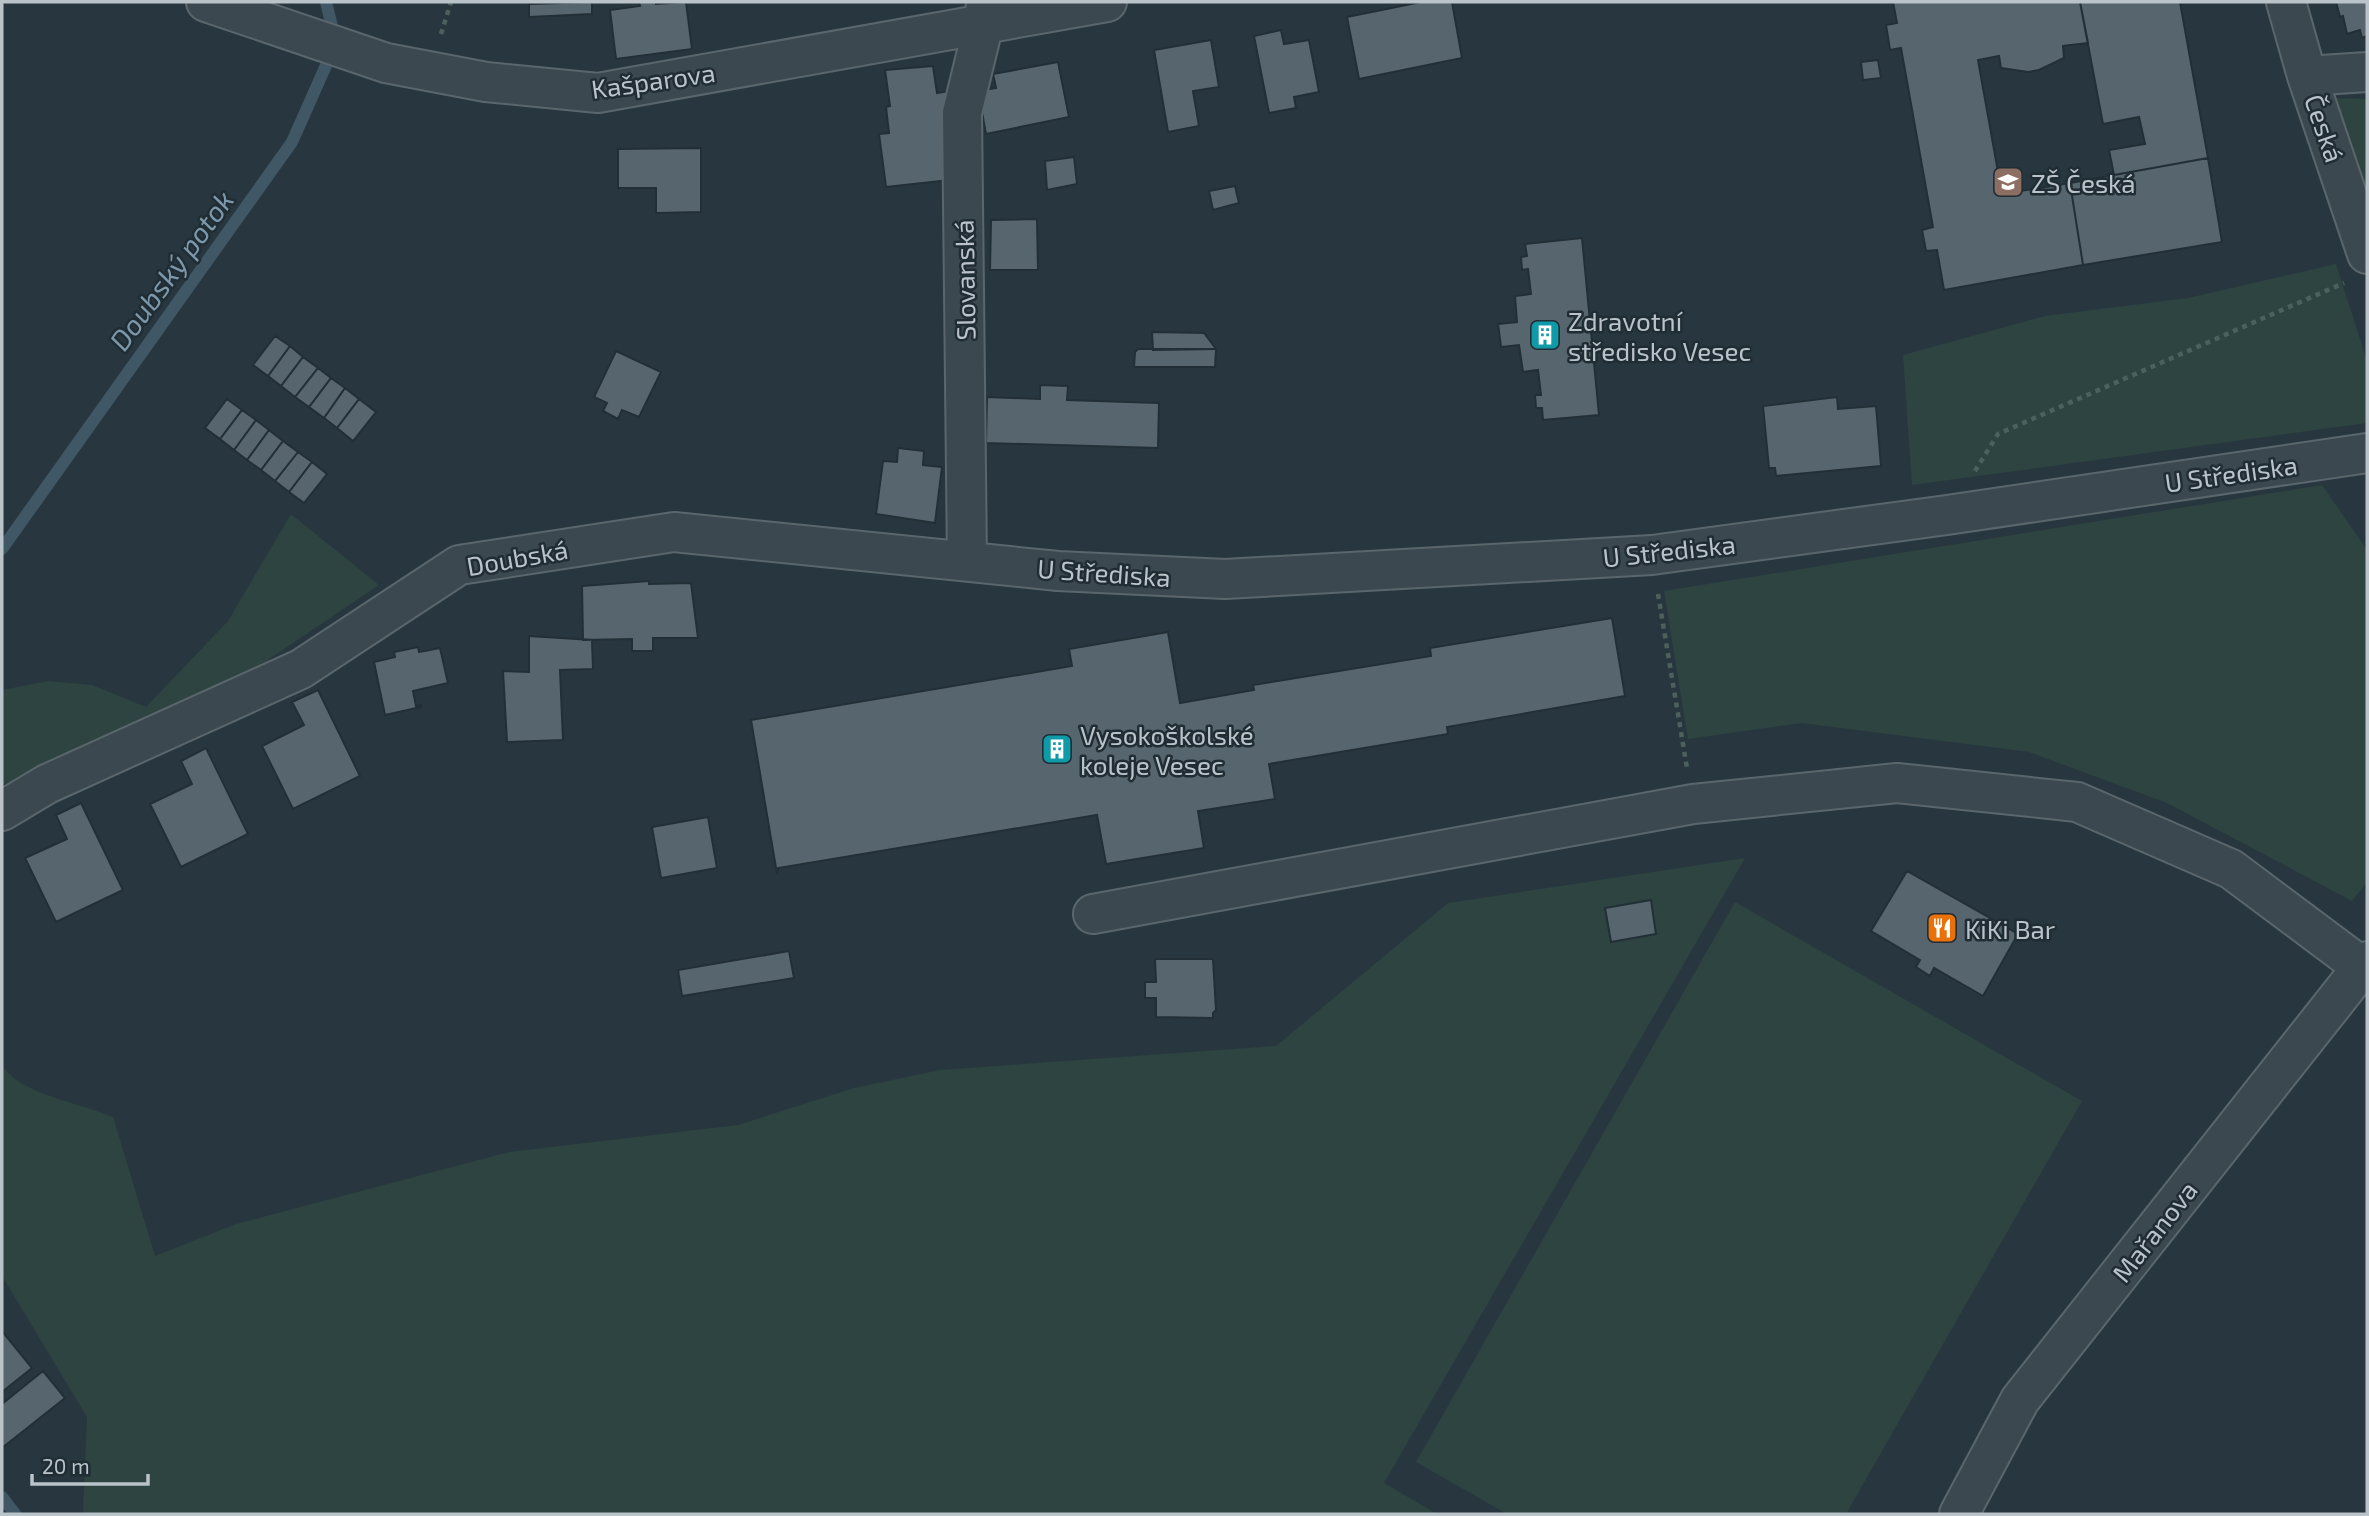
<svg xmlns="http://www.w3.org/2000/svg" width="2369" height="1516" viewBox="0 0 2369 1516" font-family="'Exo 2',sans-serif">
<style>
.green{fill:#2d4440}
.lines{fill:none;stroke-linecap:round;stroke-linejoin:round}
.stream{stroke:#405866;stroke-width:12}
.building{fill:#57656f;stroke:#232f36;stroke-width:2}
.minor-casing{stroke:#5a666c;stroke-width:42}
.path{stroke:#4c615e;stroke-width:4.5;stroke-dasharray:5 5;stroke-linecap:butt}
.minor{stroke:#3c484f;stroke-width:38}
.labels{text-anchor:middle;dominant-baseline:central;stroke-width:5;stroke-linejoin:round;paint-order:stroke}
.street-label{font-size:26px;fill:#b9c3c9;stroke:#212d34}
.poi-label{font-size:26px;fill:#b9c3c9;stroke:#212d34;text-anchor:start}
.water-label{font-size:28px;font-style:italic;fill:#7c98aa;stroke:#212d34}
</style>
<rect width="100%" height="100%" fill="#28373f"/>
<path class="green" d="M2331 98 2367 99V201Z
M2336 264 2367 361V423L1912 485 1903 355 2045 316 2188 298Z
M2322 485 2367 550V882L2352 901 2167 803 2029 752 1802 723 1688 739 1664 591Z
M291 514 379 585 259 666 181 709 2 785V690L48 681 92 685 146 707 228 621Z
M1745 858 1384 1483 1437 1514H83L87 1417 2 1276V1066C7 1071 12 1078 18 1081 46 1099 82 1104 113 1117L155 1256 236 1224 509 1152 738 1125 854 1088 940 1070 1276 1046 1448 903Z
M1735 902 2082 1101 1846 1514H1507L1416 1462Z"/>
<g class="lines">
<path class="stream" d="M2 549 292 142 336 43 326 2
M2 1497 15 1514"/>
</g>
<path class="building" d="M592 2V14L529 17V4Z
M639 2H656V4L686 2 692 49 616 59 610 10 640 6Z
M1421 2H1452L1462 58 1359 79 1347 17Z
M1893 2H2080L2088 43 2063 46 2064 58 2039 70 2028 72 2001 68 1999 56 1978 60 2002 194 2070 183 2083 265 1944 290 1937 250 1926 251 1922 230 1933 227 1901 48 1890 50 1886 25 1897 23Z
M2080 2H2180L2208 158 2114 175 2109 150 2145 144 2139 117 2103 124Z
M2336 2H2367V36L2362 38 2360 30 2347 34 2343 16 2340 17Z
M1281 30 1284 44 1309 40 1319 92 1294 97 1296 108 1269 113 1254 36Z
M1211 40 1219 87 1193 91 1199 126 1168 132 1154 50Z
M1878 60 1881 78 1863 80 1861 62Z
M1058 62 1069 117 986 134 978 91 996 88 993 74Z
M933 66 937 93 949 91 950 180 886 187 879 134 889 133 886 107 890 106 885 70Z
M701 148V212L656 213V188H618V149Z
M1074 157 1077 184 1047 190 1045 161Z
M2208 158 2222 242 2083 265 2070 183Z
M1235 186 1239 203 1213 210 1209 191Z
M1037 219 1038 270H990L991 220Z
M1582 238 1599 415 1543 420 1542 408H1536L1535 395H1541L1538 370 1523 372 1519 345 1501 347 1498 324 1517 322 1515 296 1531 294 1528 269 1522 270 1521 257 1527 256 1525 244Z
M1152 332 1204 333 1216 349 1153 350Z
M275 336 290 346 268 376 253 365Z
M290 346 303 357 281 386 268 376Z
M1138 349H1216L1215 367H1134L1135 352Z
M616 351 661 372 639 417 622 410 618 419 603 411 607 403 594 397Z
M303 357 318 368 295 397 281 386Z
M318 368 331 378 309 407 295 397Z
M331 378 345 388 324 418 309 407Z
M1040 385 1068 386 1067 400 1159 403 1158 448 986 443 987 397 1040 399Z
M345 388 359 399 337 428 324 418Z
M1837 397 1838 409 1876 406 1881 466 1776 476 1775 468H1769L1763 406Z
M227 399 242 410 220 439 205 428Z
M359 399 376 412 353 441 337 428Z
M242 410 256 420 234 450 220 439Z
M256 420 269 430 247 460 234 450Z
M269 430 283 441 261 470 247 460Z
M283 441 298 452 275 481 261 470Z
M898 448 924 451 923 465 942 467 935 523 876 514 883 461 897 462Z
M298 452 312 462 289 492 275 481Z
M312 462 327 474 304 503 289 492Z
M649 581V584L691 583 698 638H653V651H632V639L583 640 582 586Z
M1612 618 1625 696 1447 727 1448 734 1269 764 1275 799 1198 811 1204 848 1106 864 1097 815 778 868 777 874 751 720 1072 666 1069 649 1168 632 1180 703 1254 690 1253 685 1431 656 1430 648Z
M529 636 592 640 593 669 560 670 563 740 507 742 503 671 529 672Z
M418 647 419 652 440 648 448 683 413 691 416 706 421 705V707L385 715 374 662 395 657 394 652Z
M318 690 360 776 293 809 262 746 304 725 292 702Z
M206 748 248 834 181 867 150 804 192 784 181 761Z
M81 803 123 890 56 922 25 858 67 839 56 815Z
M708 817 717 868 661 878 652 827Z
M1907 871 2018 934 1983 996 1934 968 1930 976 1916 967 1920 960 1871 931Z
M1651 900 1656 934 1611 942 1605 908Z
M789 951 794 978 682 996 678 970Z
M1155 959H1213L1216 1010 1213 1013V1018L1156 1017V998H1145V982H1156Z
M2 1331 32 1368 2 1392Z
M43 1371 65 1398 2 1448V1404Z"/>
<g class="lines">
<g class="minor-casing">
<path id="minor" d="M206 2 386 63 486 82 598 93 1107 2
M2286 2 2307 76 2367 254
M2307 76 2367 72
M967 561 962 113 984 23 986 2
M2 811 47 784 301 669 459 565 674 532 1058 571 1225 579 1652 555 1947 515 2367 453
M1093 914 1693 804 1897 783 2077 802 2231 869 2362 967
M1959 1514 2020 1400 2367 961"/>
</g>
<path class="path" d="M441 34 451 2
M1975 471 1998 434 2344 283
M1658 594 1687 768"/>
<use href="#minor" class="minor"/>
</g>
<defs>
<g id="school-square" transform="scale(1.575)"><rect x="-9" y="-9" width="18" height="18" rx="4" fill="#8d6e63" stroke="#212d34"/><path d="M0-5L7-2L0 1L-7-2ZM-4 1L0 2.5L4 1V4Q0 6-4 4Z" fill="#fff"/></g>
<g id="building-square" transform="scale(1.575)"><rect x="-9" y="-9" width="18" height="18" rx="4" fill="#0f9aa8" stroke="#212d34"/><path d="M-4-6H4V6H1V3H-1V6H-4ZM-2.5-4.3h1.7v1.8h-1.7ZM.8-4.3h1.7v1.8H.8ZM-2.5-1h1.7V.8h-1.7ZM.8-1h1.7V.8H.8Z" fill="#fff"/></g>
<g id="restaurant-square" transform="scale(1.575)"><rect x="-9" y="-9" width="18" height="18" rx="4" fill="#e8710a" stroke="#212d34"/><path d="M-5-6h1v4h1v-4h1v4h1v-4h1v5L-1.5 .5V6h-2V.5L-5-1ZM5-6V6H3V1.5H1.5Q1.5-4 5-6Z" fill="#fff"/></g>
</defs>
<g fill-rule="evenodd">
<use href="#school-square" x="2008" y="182"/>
<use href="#building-square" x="1545" y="335"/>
<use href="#building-square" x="1057" y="749"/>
<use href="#restaurant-square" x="1942" y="928"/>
</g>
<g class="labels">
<g class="street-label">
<text transform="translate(653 80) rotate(-8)">Kašparova</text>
<text transform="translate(2325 128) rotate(71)">Česká</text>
<text transform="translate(964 280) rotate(-91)">Slovanská</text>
<text transform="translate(2231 473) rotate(-8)">U Střediska</text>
<text transform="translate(1669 550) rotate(-6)">U Střediska</text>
<text transform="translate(517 557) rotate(-10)">Doubská</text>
<text transform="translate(1104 572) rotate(4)">U Střediska</text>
<text transform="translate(2154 1231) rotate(-52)">Mařanova</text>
</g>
<g class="poi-label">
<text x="2031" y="182">ZŠ Česká</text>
<text x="1568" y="320">Zdravotní<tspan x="1568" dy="30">středisko Vesec</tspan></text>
<text x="1080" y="734">Vysokoškolské<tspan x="1080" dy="30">koleje Vesec</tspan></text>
<text x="1965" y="928">KiKi Bar</text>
</g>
<g class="water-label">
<text transform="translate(171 270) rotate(-54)">Doubský potok</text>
</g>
</g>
<rect width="2369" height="1516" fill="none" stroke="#b9c3c9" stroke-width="7"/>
<path d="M32 1474v10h116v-10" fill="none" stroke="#b9c3c9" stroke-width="3.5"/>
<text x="42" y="1474" font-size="21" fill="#b9c3c9" stroke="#212d34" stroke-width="5" paint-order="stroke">20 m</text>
</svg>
